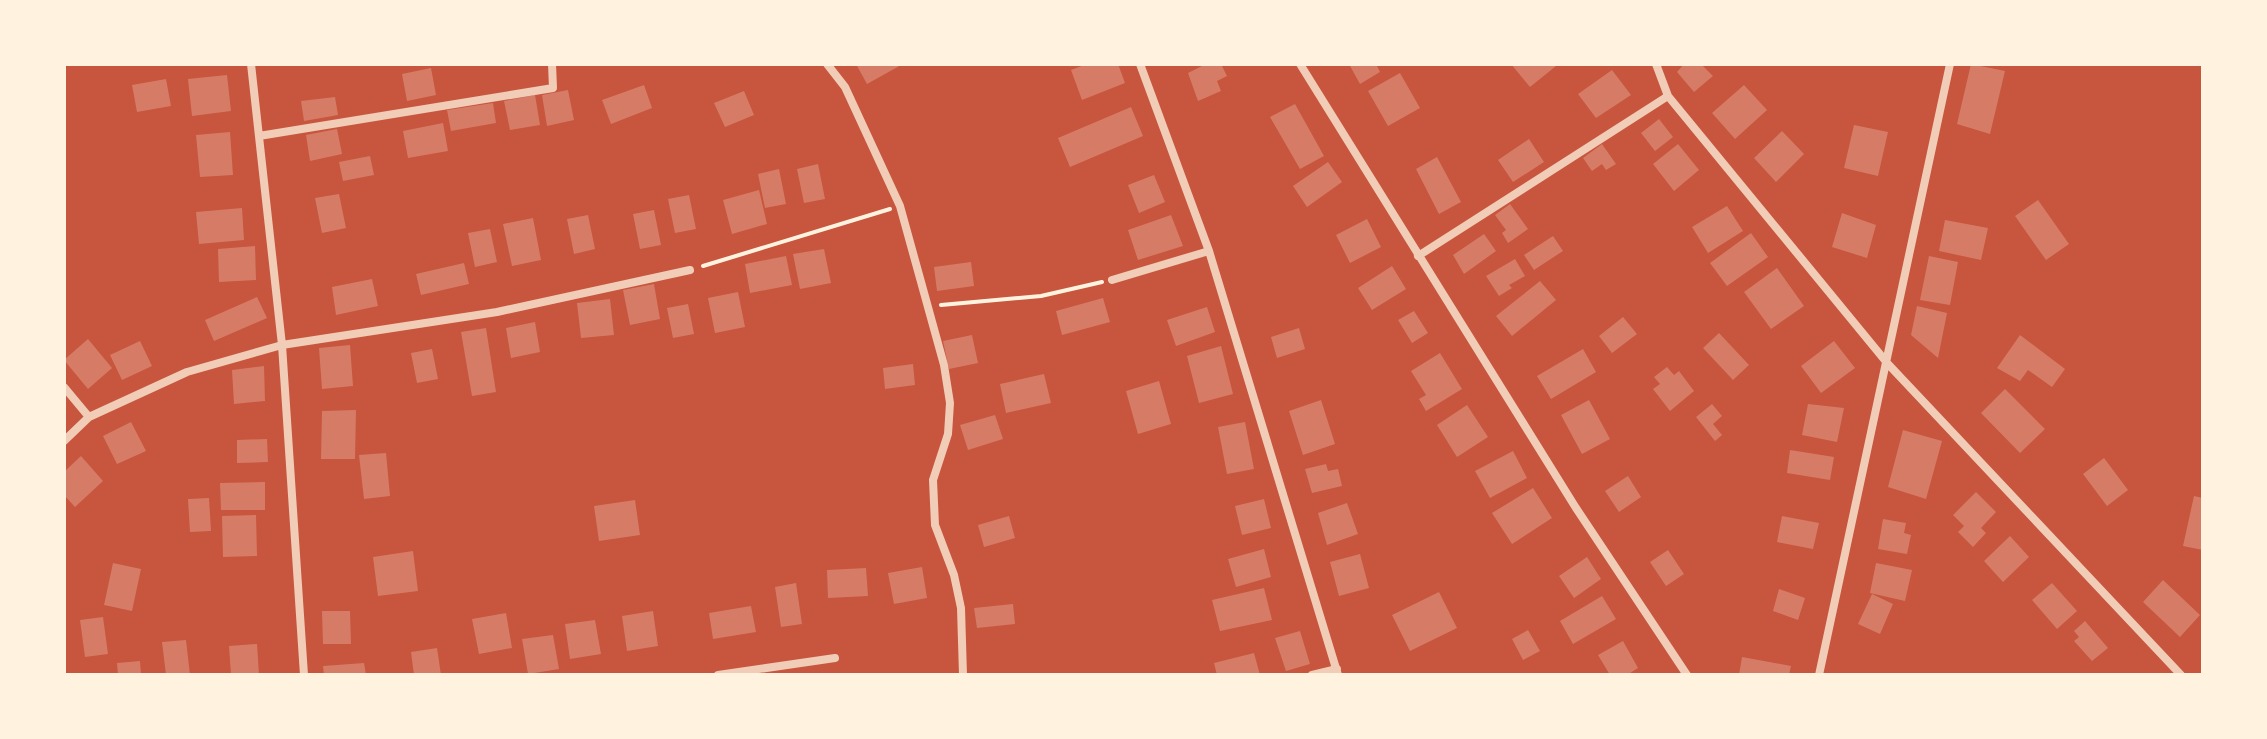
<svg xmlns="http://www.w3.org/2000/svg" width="2267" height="739" viewBox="0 0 2267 739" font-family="'DejaVu Sans',sans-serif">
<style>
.building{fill:#d67c66}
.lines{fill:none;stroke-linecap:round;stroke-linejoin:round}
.path{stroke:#fff3e0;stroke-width:4}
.minor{stroke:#f1ccb7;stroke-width:8}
</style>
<rect width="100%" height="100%" fill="#c8553d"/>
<path class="building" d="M856 64H903L867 84Z
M1087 64H1118L1125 83 1082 100 1071 70Z
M1206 64H1221L1227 76 1217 81 1221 91 1198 101 1188 73Z
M1349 64H1376L1380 72 1360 84Z
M1511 64H1554L1556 66 1530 87Z
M1684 64H1701L1713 76 1694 92 1677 72Z
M1971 64 2005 71 1990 134 1957 124Z
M431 68 436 95 407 101 402 74Z
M1612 70 1631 95 1596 118 1578 94Z
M1400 73 1420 108 1388 126 1368 91Z
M227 75 231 111 192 116 188 79Z
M166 79 171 106 137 112 132 85Z
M644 85 652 108 611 124 602 100Z
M1744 85 1767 110 1735 139 1712 113Z
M568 90 574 120 547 126 542 95Z
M744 91 754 115 725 127 714 103Z
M535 95 540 125 510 130 504 101Z
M335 97 338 115 304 121 301 101Z
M493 103 496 123 451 131 447 110Z
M1295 104 1324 156 1300 169 1270 117Z
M1131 107 1143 136 1070 167 1058 138Z
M1659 119 1673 137 1655 151 1641 133Z
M443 123 448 151 408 158 403 131Z
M1854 125 1888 132 1878 176 1844 168Z
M337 129 342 154 310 161 306 135Z
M1782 131 1804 154 1776 182 1754 158Z
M230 132 233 175 200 177 196 135Z
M1529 139 1544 162 1513 182 1498 160Z
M1602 144 1616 164 1606 170 1602 164 1592 171 1583 158Z
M1678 144 1699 170 1674 191 1653 164Z
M370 156 374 175 343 181 339 162Z
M1437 157 1461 202 1439 214 1416 169Z
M1328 162 1342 182 1307 207 1293 186Z
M818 164 825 199 804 203 797 169Z
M779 169 786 204 765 208 758 174Z
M1154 175 1165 202 1139 213 1128 185Z
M759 190 767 224 732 234 723 200Z
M339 194 346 228 322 233 315 198Z
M689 195 696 229 675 233 668 199Z
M2038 200 2069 244 2046 260 2015 216Z
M1510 204 1528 229 1508 243 1502 233 1506 230 1495 215Z
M1727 206 1743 231 1708 253 1692 227Z
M242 208 244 240 199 244 196 212Z
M654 210 661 245 640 249 633 214Z
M1842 213 1876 225 1867 258 1832 247Z
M588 215 595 249 574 254 567 219Z
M1171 215 1183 246 1138 260 1128 230Z
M533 218 541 260 512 266 503 224Z
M1367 219 1381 247 1350 263 1336 235Z
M1945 220 1988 228 1981 260 1939 251Z
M490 229 497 262 475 267 468 233Z
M1751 233 1768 257 1727 286 1710 263Z
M1484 234 1496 251 1464 274 1453 255Z
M1553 236 1563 251 1534 270 1524 255Z
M255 246 256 280 219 282 218 249Z
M824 249 831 283 800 289 793 254Z
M786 256 792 285 750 293 745 264Z
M1929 256 1958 262 1950 305 1920 300Z
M1515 259 1525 276 1509 285 1512 288 1499 296 1486 276Z
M971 262 974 286 937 291 934 267Z
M464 263 469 284 421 295 416 274Z
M1392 266 1406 289 1372 310 1358 288Z
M1777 268 1804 306 1771 329 1744 292Z
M372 279 378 306 336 315 332 287Z
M1540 281 1556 300 1512 336 1496 316Z
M654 284 660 319 630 325 623 290Z
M738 292 745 327 715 333 708 298Z
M257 297 267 318 214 341 205 320Z
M1103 298 1110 322 1062 335 1056 311Z
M610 299 614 335 581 338 577 303Z
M688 304 694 334 673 338 667 308Z
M1917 306 1947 313 1938 358 1911 335Z
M1207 307 1215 332 1176 346 1167 320Z
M1414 311 1428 333 1412 343 1398 320Z
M1623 317 1637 334 1612 353 1599 336Z
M535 322 540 352 511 358 506 328Z
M486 328 496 392 472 396 461 332Z
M1299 328 1305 349 1277 358 1271 337Z
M1719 333 1749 365 1733 380 1703 348Z
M972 335 978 363 949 369 943 341Z
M2020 335 2065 369 2052 387 2028 370 2020 381 1997 368Z
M88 339 112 368 88 389 64 360Z
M140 341 152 366 122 380 110 355Z
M1834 341 1855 368 1821 393 1801 366Z
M350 345 353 386 322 389 319 348Z
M1221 346 1233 394 1199 403 1187 356Z
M432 349 438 379 417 383 411 353Z
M1583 349 1596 372 1551 399 1537 376Z
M1440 353 1462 389 1426 411 1419 399 1426 395 1411 371Z
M913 364 915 385 885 389 883 368Z
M264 366 265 401 234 404 232 370Z
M1667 367 1674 375 1679 371 1694 391 1670 411 1653 389 1660 384 1654 377Z
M1044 374 1051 403 1006 413 1000 384Z
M1159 381 1171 424 1138 434 1126 391Z
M2005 389 2045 429 2020 453 1981 413Z
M1321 400 1335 444 1303 455 1289 411Z
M1589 400 1610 439 1582 454 1561 415Z
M1712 404 1722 416 1713 424 1722 435 1715 441 1696 417Z
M1808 404 1844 408 1837 442 1802 435Z
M1467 405 1488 437 1457 457 1437 425Z
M356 410 355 459H321L322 411Z
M995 415 1003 439 968 450 960 425Z
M131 422 146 451 117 464 103 436Z
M1245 422 1254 469 1227 474 1218 427Z
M1903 430 1942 441 1926 499 1888 487Z
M267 439 268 462 237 463V440Z
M1790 450 1834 457 1830 480 1787 473Z
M1513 451 1527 478 1490 498 1475 471Z
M386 453 390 496 364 499 359 455Z
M81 456 103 481 75 507 64 495V472Z
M2104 458 2128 490 2107 506 2083 474Z
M1326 464 1328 471 1338 469 1342 486 1312 493 1305 469Z
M1628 476 1641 497 1619 512 1605 491Z
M265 482V510H221L220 483Z
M1533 488 1552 518 1512 544 1492 513Z
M1976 492 1996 512 1981 528 1986 533 1973 547 1958 532 1964 526 1953 515Z
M2194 496 2203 498V550L2183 546Z
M209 498 211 531 190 532 188 499Z
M1264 499 1271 528 1242 535 1235 506Z
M635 500 640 535 599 541 594 506Z
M1347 503 1358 534 1327 545 1318 513Z
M256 515 257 556 223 557 222 516Z
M1009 516 1015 538 984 547 978 525Z
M1782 516 1819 523 1813 549 1777 542Z
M1883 519 1906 523 1904 533 1911 535 1907 554 1878 549Z
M2010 536 2029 557 2003 582 1984 561Z
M1264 549 1271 577 1236 587 1228 559Z
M1668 550 1684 574 1666 586 1650 562Z
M413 551 418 591 378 596 373 557Z
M1360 554 1369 588 1339 596 1330 562Z
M1587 557 1601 579 1574 598 1559 576Z
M113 563 141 569 132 611 104 605Z
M1876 563 1912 570 1905 601 1870 593Z
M922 567 927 598 894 604 888 573Z
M866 568 868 596 828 598 827 570Z
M2163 580 2200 615 2180 637 2143 602Z
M796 583 802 624 781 627 775 587Z
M2052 583 2077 611 2057 629 2032 600Z
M1264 588 1272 620 1220 631 1212 600Z
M1779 589 1805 598 1798 620 1773 611Z
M1439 592 1457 628 1410 651 1392 615Z
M1872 594 1893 604 1880 634 1858 624Z
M1602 596 1616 619 1573 644 1560 621Z
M1013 604 1015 624 977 628 974 608Z
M751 606 756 632 713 639 709 613Z
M322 611H350L351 644H323Z
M653 611 658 646 627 651 622 616Z
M506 613 512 648 479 654 472 619Z
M103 617 108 654 85 657 80 620Z
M595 620 601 654 570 659 565 624Z
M2085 621 2108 648 2092 661 2074 641 2079 637 2074 631Z
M1528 630 1540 651 1523 660 1512 639Z
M1300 631 1310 664 1286 671 1275 638Z
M553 635 559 669 528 674 522 639Z
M186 640 190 675H166L162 642Z
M1623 641 1638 668 1627 675H1610L1598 655Z
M257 644 259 675H231L229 646Z
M437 648 441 675H414L411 652Z
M1254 653 1260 675H1217L1214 663Z
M1742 657 1791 666 1789 675H1739Z
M140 661 141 675H118L117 663Z
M364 663 366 675H324L323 666Z"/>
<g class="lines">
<path class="path" d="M703 266 890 209
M941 305 1041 296 1102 282"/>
<path class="minor" d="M251 64 282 345 304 675
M827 64 845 87 900 206 944 365 950 403 948 434 933 480 935 525 954 575 961 608 963 675
M1140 64 1209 251 1338 675
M1300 64 1576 508 1687 675
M1656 64 1668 96 1888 364 2181 675
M259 136 553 88 552 64
M1418 256 1668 96
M1112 280 1209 251
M64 387 89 417
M64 441 89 417 187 372 282 345 497 312 690 270
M718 675 835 658
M1312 675 1337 669
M1819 675 1950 64"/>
</g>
<rect width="2267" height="739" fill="none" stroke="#fff3e0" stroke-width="132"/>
</svg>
